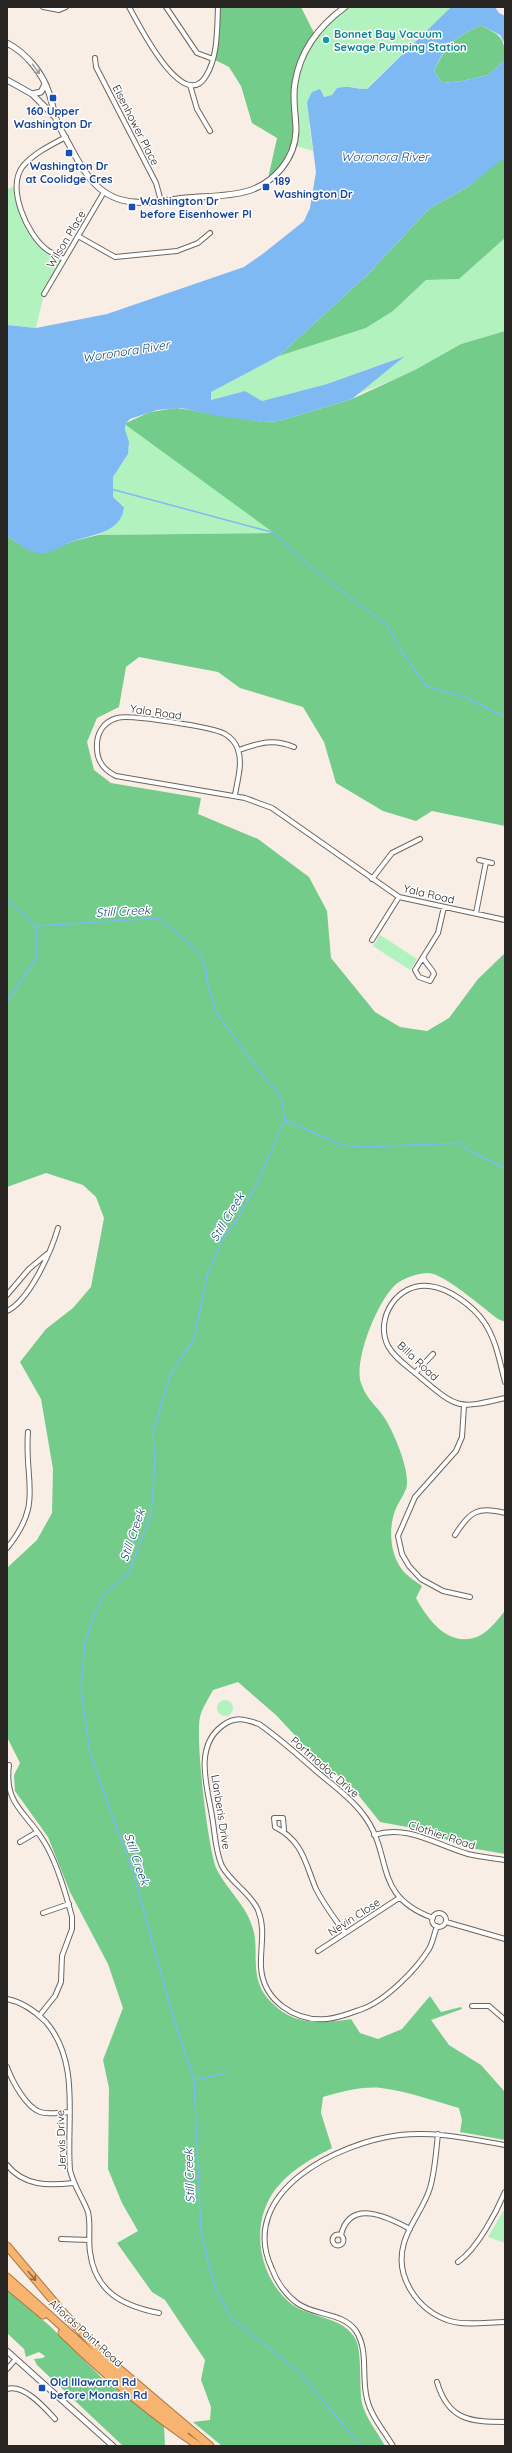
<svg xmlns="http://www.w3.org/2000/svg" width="512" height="2453" viewBox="0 0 512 2453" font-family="Quicksand,sans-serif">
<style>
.green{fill:#b1f2be}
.forest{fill:#73cc89}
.water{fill:#7fb9f3}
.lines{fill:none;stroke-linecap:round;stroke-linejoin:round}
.stream{stroke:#7fb9f3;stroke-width:1.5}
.minor-casing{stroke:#6d655e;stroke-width:6}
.tertiary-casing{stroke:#6d655e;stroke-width:7}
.trunk-casing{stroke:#ad753e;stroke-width:9}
.minor{stroke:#fff;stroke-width:4}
.tertiary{stroke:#fff;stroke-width:5}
.trunk{stroke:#f7b370;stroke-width:7}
.oneway{stroke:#9e9d9c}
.oneway2{stroke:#906c49}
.culture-dot{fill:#0f9aa8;stroke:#fff;stroke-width:1.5}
.transit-dot{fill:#1a4fb4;stroke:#fff;stroke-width:1.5}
.labels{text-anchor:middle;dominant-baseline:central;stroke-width:3;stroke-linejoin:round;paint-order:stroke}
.culture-label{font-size:11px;font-weight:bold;fill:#0d838f;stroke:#fff;text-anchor:start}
.transit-label{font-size:11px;font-weight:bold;fill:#164399;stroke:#fff;text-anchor:start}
.street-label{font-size:11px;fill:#282522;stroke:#fff}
.water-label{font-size:12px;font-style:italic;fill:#114876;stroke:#fff}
</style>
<rect width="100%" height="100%" fill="#f8eee6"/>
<path class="green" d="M345 7H451L366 89C354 89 350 85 337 88L332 95 324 97 309 124 313 151 294 145 297 73 315 35Z
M16 186 19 210 45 248 64 259 44 294 36 328 7 325V189Z
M505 238V331L461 344 415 371 358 394 404 356 327 384 262 401 245 391 211 400 210 392 279 356 366 328 393 311 426 280 459 279Z
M126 424 275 533 98 535 115 524 124 511 123 505 113 497C105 470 123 471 128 452 131 442 124 434 126 424Z
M380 935 417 959 410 970 373 946Z
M217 1708a8 8 0 1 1 16 0a8 8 0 1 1-16 0Z
M505 2208V2243L488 2237Z"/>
<path class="forest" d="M218 7H301L315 35 297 73 295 83 296 132 288 159 267 183 277 138 252 123 241 86 229 67 213 59Z
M481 25C501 36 505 37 505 60L488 75 462 81 442 83 434 71C448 43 453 39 481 25Z
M502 157H505V238L459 279 426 280 393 311 366 328 279 356 368 274 429 209 469 186Z
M505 331V826L432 811 416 821 383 811 336 783 324 742 303 707 240 688 218 672 139 657 126 667 119 707 97 718 87 742 94 770 111 783 201 798 198 814 258 839 309 877 327 911 331 958 375 1012 400 1027 427 1031 449 1018 478 979 505 953V1322L498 1319C484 1309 444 1273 428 1273 419 1273 407 1277 399 1282 379 1295 353 1361 361 1383 365 1396 373 1403 381 1413 392 1427 408 1465 407 1483 407 1492 398 1502 395 1511 388 1529 390 1558 405 1573 410 1578 417 1582 422 1586L416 1598C429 1622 451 1650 481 1635 490 1630 498 1619 505 1611V1854L465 1847 423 1830 380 1822 351 1786 313 1755 277 1716 238 1682 213 1690C209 1698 202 1708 200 1717 195 1737 208 1852 217 1870 228 1891 247 1906 253 1929 260 1952 248 1978 270 2001 293 2026 321 2024 351 2019L360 2033 378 2039 402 2029 430 1996 441 2012 461 2007 462 2009 431 2020 449 2045 481 2065 505 2092V2140L460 2132 462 2120 459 2108C434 2101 407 2091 381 2088 363 2086 341 2092 323 2097L321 2113 332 2148C313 2158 294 2168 280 2184 249 2217 256 2273 289 2302 308 2319 344 2315 356 2340 362 2353 359 2387 362 2403 365 2417 378 2433 385 2446H222L193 2422 210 2420 211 2407 201 2380 205 2360 165 2300 152 2292 117 2243 138 2231 122 2203 108 2169 109 2088 103 2060 123 2008 108 1964 70 1892 48 1837 15 1791 14 1775 20 1763 7 1737V1568L37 1540 52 1513 53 1469 41 1399 20 1362 46 1329 73 1308 91 1287 104 1218 96 1197 83 1185 46 1173 7 1187V536L19 544 43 553 74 541 98 535 274 533 126 425V423L150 412 177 408 264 422 279 421 352 399 415 370 461 344Z
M7 2290 50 2326 102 2378 164 2426 165 2446H123L37 2365 34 2359 43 2358 45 2356 39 2352 26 2357 24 2349 7 2333Z"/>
<path class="water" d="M451 7H495L499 13 505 16V44L500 35 481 25C453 39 447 43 434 71L442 83 462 81 488 75 505 60V157L469 186 429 209 368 274 279 356 211 392V400L245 391 262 401 327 384 405 356 352 399 279 421 264 422 218 416 181 408 157 410 130 419 126 423 125 429 129 442 128 454 113 477V497L124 507C122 533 90 535 71 542 61 546 51 554 39 553 27 552 17 542 7 536V325L36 328 107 314 244 267 264 253 304 221 310 208 316 172 307 102 312 92 320 89 324 97 332 95 337 88C350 85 354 89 367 89Z"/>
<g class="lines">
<path class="stream" d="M111 489 275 533 310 567 387 625 398 646 426 686 467 698 505 717
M7 899 36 926 159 918 199 952 206 968 207 981 216 1012 265 1079 281 1096 285 1120 255 1187 237 1220 222 1240 207 1275 194 1339 169 1377 153 1433 155 1463 151 1514 129 1572 101 1598 85 1642 81 1690 90 1754 134 1875 174 2020 194 2080 201 2233 215 2288 232 2319 299 2372 361 2446
M7 1002 37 957 36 926
M285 1120 342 1145 362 1147 460 1143 470 1151 505 1168
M195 2080 226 2073"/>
<g class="minor-casing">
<path id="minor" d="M43 7 59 10 66 7
M129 7C137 21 183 115 206 76 218 57 217 29 218 7
M166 7 197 53 213 59
M95 58 96 67 156 183 161 201
M190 85 197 109 210 131
M78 236 115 257 177 251 198 243 210 233
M64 259C58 256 51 253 46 249 27 234 6 188 23 166 34 153 51 145 66 137
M44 294 104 192
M239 750C259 743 273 738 294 747
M235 795C237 782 243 763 238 750 236 743 230 737 225 734 213 727 129 714 117 718 103 722 96 734 97 748 97 762 104 770 116 776L245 798 272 808 399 897 505 920
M479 860 492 863
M372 879 392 853 420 839
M476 913 486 862
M372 940 399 897
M423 957C426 965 432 968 434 974L430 981 419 977 415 970 438 933 444 907
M7 1295 29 1269 47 1254
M7 1311C29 1301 51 1252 58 1228
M415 1373 433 1354
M505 1382C500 1363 496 1339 484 1322 473 1306 449 1288 429 1286 398 1282 374 1318 388 1346 395 1359 410 1368 421 1378 458 1409 458 1409 505 1398
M464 1406 462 1437 456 1451 415 1497 398 1536 402 1554 409 1566 421 1579 443 1591 470 1597
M455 1535C470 1511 478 1506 505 1513
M7 1548C44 1503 24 1483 28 1432
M9 1765C4 1804 25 1811 43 1840 56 1860 66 1894 72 1917V1929L62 1956 61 1982 55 1996 39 2016
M284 1830 283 1818H274L275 1827C303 1841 305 1863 316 1889 324 1905 335 1919 345 1933
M374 1835C408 1824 436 1845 468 1854 480 1857 493 1858 505 1860
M20 1842 37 1832
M43 1913 69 1904
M432 1920a7 7 0 1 1 14 0a7 7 0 1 1-14 0Z
M433 1918C370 1895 395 1854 362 1813 349 1796 331 1784 315 1770 297 1754 279 1738 259 1724 245 1719 235 1716 222 1726 194 1747 207 1786 212 1816 215 1832 215 1851 222 1866 231 1883 250 1892 258 1910 266 1930 260 1947 261 1967 263 2001 296 2022 327 2019 339 2018 351 2013 362 2009 385 2001 416 1970 429 1949 433 1942 434 1934 437 1926
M446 1922 505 1939
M318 1951 399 1898
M7 1999C22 2002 35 2011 46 2022 81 2063 66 2121 70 2170 74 2187 83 2198 88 2212 91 2225 88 2239 90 2252 95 2292 123 2306 159 2313
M472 2006H489L505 2020
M7 2067C12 2081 26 2107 40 2112 49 2115 60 2112 69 2112
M438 2134C436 2152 435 2171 430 2188 424 2208 409 2224 404 2243 394 2277 418 2311 450 2321 467 2326 488 2322 505 2322
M7 2165C24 2186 48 2186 73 2183
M332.5 2240a5.5 5.5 0 1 1 11 0a5.5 5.5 0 1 1-11 0Z
M341 2235C350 2198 388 2217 410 2229
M61 2239 89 2240
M458 2262C477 2249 496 2213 505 2192
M7 2369 16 2359
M437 2382C448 2420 470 2422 505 2422
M7 2389C24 2384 44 2407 55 2419
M393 2446C384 2431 371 2416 367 2399 361 2376 369 2351 356 2331 343 2312 314 2316 297 2303 285 2294 277 2282 272 2269 236 2192 339 2142 400 2135 435 2131 470 2139 505 2145"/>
</g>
<g class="tertiary-casing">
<path id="tertiary" d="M7 43C26 53 42 72 49 93 52 101 53 110 56 119 60 129 66 139 71 148 85 175 101 200 134 202 151 204 169 200 185 198 206 196 228 197 248 191 274 183 295 159 296 131 296 115 292 99 295 83 300 51 319 26 345 7
M7 80 32 94 54 116
M32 94 41 92 45 84
M7 2351 113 2446"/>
</g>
<g class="trunk-casing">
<path id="trunk" d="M7 2246 61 2310 104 2356 210 2446
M7 2277 116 2375 186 2430
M7 2285 43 2315
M62 2333C105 2375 149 2413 199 2446"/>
</g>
<use href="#minor" class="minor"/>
<use href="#tertiary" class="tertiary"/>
<use href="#trunk" class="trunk"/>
</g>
<defs><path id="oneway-shaft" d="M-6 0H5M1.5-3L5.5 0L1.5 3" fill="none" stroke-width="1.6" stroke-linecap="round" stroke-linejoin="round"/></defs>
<use class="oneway" href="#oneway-shaft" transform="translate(36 69) rotate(54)"/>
<use class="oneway2" href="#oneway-shaft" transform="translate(32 2276) rotate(50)"/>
<circle class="culture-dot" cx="326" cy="40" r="4"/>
<g class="transit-dot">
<rect x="49" y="94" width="8" height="8" rx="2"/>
<rect x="65" y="149" width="8" height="8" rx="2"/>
<rect x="262" y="183" width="8" height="8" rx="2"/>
<rect x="128" y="203" width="8" height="8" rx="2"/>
<rect x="38" y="2384" width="8" height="8" rx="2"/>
</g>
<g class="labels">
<g class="culture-label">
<text x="334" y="34">Bonnet Bay Vacuum<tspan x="334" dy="13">Sewage Pumping Station</tspan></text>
</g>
<g class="transit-label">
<text x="53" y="111" text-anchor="middle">160 Upper<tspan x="53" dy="13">Washington Dr</tspan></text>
<text x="69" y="166" text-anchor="middle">Washington Dr<tspan x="69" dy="13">at Coolidge Cres</tspan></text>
<text x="274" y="181">189<tspan x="274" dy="13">Washington Dr</tspan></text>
<text x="140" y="201">Washington Dr<tspan x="140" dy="13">before Eisenhower Pl</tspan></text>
<text x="50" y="2382">Old Illawarra Rd<tspan x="50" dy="13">before Monash Rd</tspan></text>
</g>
<g class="street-label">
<text transform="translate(136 125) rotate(63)">Eisenhower Place</text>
<text transform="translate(66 239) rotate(-59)">Wilson Place</text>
<text transform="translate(156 712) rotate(8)">Yala Road</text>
<text transform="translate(429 894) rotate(13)">Yala Road</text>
<text transform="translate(418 1361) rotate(43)">Billa Road</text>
<text transform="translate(325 1767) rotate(41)">Portmadoc Drive</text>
<text transform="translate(221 1812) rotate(81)">Llanberis Drive</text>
<text transform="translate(442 1835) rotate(18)">Clothier Road</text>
<text transform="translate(354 1917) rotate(-33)">Nevin Close</text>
<text transform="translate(61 2140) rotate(-92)">Jervis Drive</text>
<text transform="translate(86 2333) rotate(42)">Alfords Point Road</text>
</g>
<g class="water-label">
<text x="385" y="156">Woronora River</text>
<text transform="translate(126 351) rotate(-9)">Woronora River</text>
<text transform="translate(123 911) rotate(-3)">Still Creek</text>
<text transform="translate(227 1217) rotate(-59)">Still Creek</text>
<text transform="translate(132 1535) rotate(-71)">Still Creek</text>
<text transform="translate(137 1859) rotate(71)">Still Creek</text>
<text transform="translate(189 2176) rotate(-92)">Still Creek</text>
</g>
</g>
<rect width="512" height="2453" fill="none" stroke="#282522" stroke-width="16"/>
</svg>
